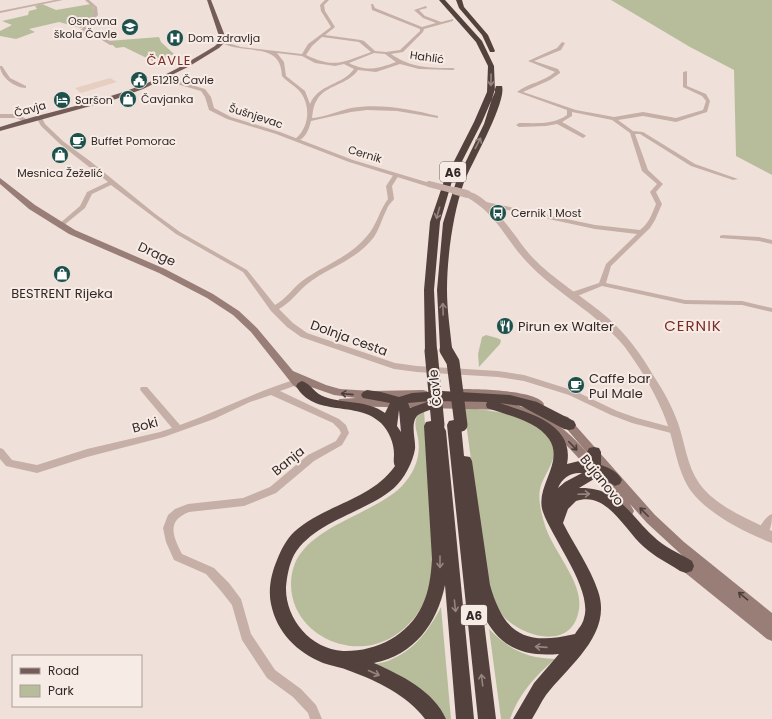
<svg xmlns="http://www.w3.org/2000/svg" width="772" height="719" viewBox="0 0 772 719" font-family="Poppins,sans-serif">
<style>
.green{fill:#b7bd9b}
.plaza{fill:#e6cfc1}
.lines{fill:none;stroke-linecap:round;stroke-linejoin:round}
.minor{fill:#c6afa6;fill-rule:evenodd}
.tertiary{fill:#c6afa6;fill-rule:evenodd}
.secondary{fill:#997e78;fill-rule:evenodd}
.primary{fill:#745d59;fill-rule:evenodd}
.motorway{fill:#53413e;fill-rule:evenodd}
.tertiary-bridge-far1{stroke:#c6afa6;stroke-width:6}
.tertiary-bridge{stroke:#c6afa6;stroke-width:8}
.motorway-bridge{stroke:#53413e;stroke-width:13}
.oneway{stroke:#958581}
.oneway2{stroke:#4c3e3b}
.labels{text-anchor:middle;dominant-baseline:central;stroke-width:4;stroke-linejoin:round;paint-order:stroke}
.far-poi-label{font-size:11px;fill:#332827;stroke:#f7ece5;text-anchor:start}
.far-street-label{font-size:11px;fill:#332827;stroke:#f7ece5}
.shield{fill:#f7ece5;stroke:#6e6360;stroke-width:1}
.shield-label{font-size:12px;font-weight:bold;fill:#332827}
.far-quarter-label{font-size:13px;letter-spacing:1px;fill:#7c2b26;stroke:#f7ece5}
.street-label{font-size:13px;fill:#332827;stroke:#f7ece5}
.poi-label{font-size:13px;fill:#332827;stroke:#f7ece5;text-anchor:start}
.quarter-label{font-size:15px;letter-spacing:1px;fill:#7c2b26;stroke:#f7ece5}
</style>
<rect width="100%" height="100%" fill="#efe1d9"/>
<path class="green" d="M611 0H772V175L736 156 734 70 690 47Z
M42 4 56 10 91 4 94 9V16L81 28 59 22 29 29 35 32 16 39 0 36V31L12 25 2 21 28 15 29 11 37 9 35 6Z
M159 37 161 42 174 54 155 62 124 47 116 48 108 41Z
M486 335 497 338 501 340 500 344 479 367 478 354 482 337Z
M464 408C495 411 532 413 551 441 562 456 543 474 540 489 538 499 541 512 544 522 551 551 587 584 578 614 569 650 523 637 504 617 495 607 492 596 488 584Z
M424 411C427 448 429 485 431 523 432 544 436 573 428 594 422 610 409 627 394 636 360 658 312 643 296 608 290 594 289 578 295 563 312 525 374 514 402 486 415 472 421 456 418 438 417 432 414 425 416 419 417 415 421 413 424 411Z
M441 607 451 719H446L374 664C380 663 387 662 392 659 416 649 430 628 441 607Z
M489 629C510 650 525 658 555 659 536 675 518 695 510 719H501Z"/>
<path class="plaza" d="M110 78 117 82 81 93 75 88Z"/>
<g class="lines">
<path class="minor" d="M55 0H63L0 13V11Z
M85 0H89L97 7 98 15 84 32 104 38 114 43V45H110L102 40 79 32 94 15V8Z
M325 0H329L324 5 325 11 335 27 325 35 361 40 364 41 375 51 386 52 400 50 420 31V29L372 10 371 4H373L375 8 422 27 436 23 423 18 414 10 426 6 427 8 419 10 425 16 441 22 453 19V21L424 29 423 32 403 52 391 54C411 68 429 68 453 68L455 69 453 70 419 69 400 64 376 72 358 70C348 85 325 85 317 100 313 106 313 112 312 118 325 117 338 111 351 108 380 103 410 109 438 116V118L397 111 367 110 351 112 311 121C309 129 305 141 295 141V139C309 128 311 107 301 93 296 86 287 82 282 76 281 40 244 56 220 42L222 41 241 47 302 54 308 44 331 27 321 11 320 5ZM322 37 359 42 371 52C343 62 335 69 306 55L312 46ZM277 53 302 56 315 63 335 66 344 64 354 69C343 85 318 84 310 104L305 91 286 76 284 62ZM374 53 385 54 396 62C377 69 367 72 349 63Z
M562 42 565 43 561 50 534 61 558 69 560 72V73L550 80 523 92 576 110 614 117 643 112 676 118 703 110 706 101 702 96 683 87V72L687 71V86L706 94 710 101 707 112 676 122 643 116 618 120 633 131 643 132 695 164 738 179 733 180 691 166 640 134H635L648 170 663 184 656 192 662 204 655 220 650 228 611 266 606 283 685 300 742 301 772 308V312L742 305 685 304 602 286 575 297H569L568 295 569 293 599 283 606 264 637 234 595 229 484 205 483 204 486 202 595 225 640 230C649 223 652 214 656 204L650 192 657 184 642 171 630 133 612 120 572 112V116L562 122 585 135 586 136 583 138 557 124 546 126 519 127 516 125 519 123C536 123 553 125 567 115V110L517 92C528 83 544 82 555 72L528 61 557 48Z
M0 66H2L10 78 26 86V88C15 88 0 77 0 66Z
M0 114H17L28 120 25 122 16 118H0Z
M39 115 41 116 45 124 64 142 90 161 154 213 180 232 247 270 275 305C286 299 293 288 302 281 324 265 350 257 367 236 377 225 379 211 388 199L386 186 394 174H398L399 175 392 186 394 199C392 202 388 205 387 209 382 218 380 228 374 237 356 261 328 267 306 285 297 293 290 303 279 309L293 323 307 333 395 363 417 366 498 371 524 375 575 391 617 411 637 418 678 429 679 431 678 433 675 434 632 423 611 415 569 395 524 381 498 377 417 372 394 369 301 337 287 327 271 311 243 272 176 234 111 185 92 194 85 208 63 226H59V224L80 206 87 192 108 182 60 144 41 126 36 117Z
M722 235 759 237 772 240V244L759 241 720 238V236Z
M297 379 300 380 301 382 300 384 280 391 339 419 346 425 349 433 342 445 314 461 276 493 244 506 189 512C166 521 173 536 182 554L214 568 229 583 241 599 251 634 275 670 301 689 316 705 322 719H310L308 713 293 697 267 678 242 640 232 605 221 591 206 574 174 560 166 542 163 528 168 515 175 509 188 504 243 498 270 487 308 455 336 441 341 433 339 429 333 423 271 395 250 402 214 419 164 437 87 457 37 473 6 466 0 459V448L3 449 12 460 37 465 87 449 160 432 172 428 141 391 140 389 141 387H147L180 425C219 411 257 391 297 379Z
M772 514C772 522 771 540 758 535L757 532C760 526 766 516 772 514Z"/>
<path class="tertiary" d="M161 76 205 89 211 97 214 108 231 117 280 132 353 160 433 184 432 186H426L349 162 276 134 227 119 209 110 205 97 201 91 159 79 158 78Z
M464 192C487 188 518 243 532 257 555 281 584 297 608 318 626 334 641 354 653 375 663 390 672 406 678 423 685 443 687 466 699 483 716 507 747 518 772 531V543C746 533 708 514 691 491 677 471 675 445 667 423 657 395 641 369 624 346 596 312 555 293 526 261 504 237 495 211 464 196Z"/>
<path class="secondary" d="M0 178 35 205 75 230 165 269 213 294 239 311 257 328 293 371 326 385 340 389 371 391 423 390 427 391 428 394 427 397 423 398 376 399 506 402C546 413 563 425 590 456L559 420 560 417 564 416 568 417 655 515 684 542 772 613V641L767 639 678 567 676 563 678 559 685 558 647 523 630 504 634 511 632 515 628 516 624 515C588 472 564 426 506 410L343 406 339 405 338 402 339 399 356 398 334 395 311 387 314 391 313 394H305L293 385 251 332 233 315 207 298 159 273 69 234 29 209 0 184Z
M461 389C477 389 537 390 544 404L543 407 539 408 510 400 461 397 457 396 456 393 457 390Z"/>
<path class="primary" d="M207 0H211L225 36V42L219 48 188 67 143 89 116 99 0 131V127C45 112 93 104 137 87 165 77 190 61 215 46L219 42V36Z"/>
<path class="motorway" d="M439 0H445L482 41 494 66 495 92 482 122 452 181 440 222 434 290 437 351 435 354H427L425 351 424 290 430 222 444 181 474 122 487 92 488 66 476 42Z
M456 0H462L464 7 488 35 495 51 494 52H490L482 35 459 8Z
M496 86H502C507 102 471 164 464 182 453 213 447 257 447 290 447 309 450 329 452 348L450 351H442L440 348 437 290 443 223 456 182 484 124Z
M302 381C311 384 315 394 325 397 345 404 367 400 385 413L390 403 363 398 361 395 363 392 367 390 381 392 399 397 412 393 442 391 510 395 537 402 574 421 576 425 574 429 569 430 564 429 521 406 500 403C529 413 575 424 567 464L579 461 588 462 587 452 589 448 594 447 599 448 601 452V465C610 468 618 472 622 480L620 484 615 486 599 476 579 488C618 487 628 513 653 536 664 547 679 553 692 561L694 566 692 571 686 573 680 571C668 563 655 557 644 547 625 531 607 490 576 501L568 509 563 523C574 545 590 567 598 591 613 634 569 665 546 695 541 702 537 711 532 719H513L534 683 559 654C524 657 499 648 483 614L496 719H478L447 425 449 421 454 420 459 421 461 425 464 456 470 457 472 461 490 585C504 634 525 646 575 634 578 629 583 624 584 618 593 590 553 540 543 512 534 487 565 463 549 439 537 421 507 415 487 408L486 405 487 402 434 401 438 405 437 408C430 410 422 412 417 416 410 424 416 440 415 449 413 462 404 479 394 488 365 513 314 521 294 555 289 565 287 576 286 587 285 618 310 649 343 651 375 652 408 636 422 606 429 592 431 575 432 559L424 426 426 422 431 421 436 422 438 426 444 427 446 431 474 719H456L445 585C437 624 414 655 374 663 401 675 434 691 446 719H425C407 695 377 681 350 671 341 667 332 666 323 663 297 652 277 633 271 604 268 590 271 574 277 560 281 550 286 540 294 532 325 504 370 501 395 466 393 462 394 459 394 454 394 443 389 431 381 423 357 400 314 418 296 386L298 383ZM430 401 410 408 408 403ZM399 410 401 432 397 426ZM582 473 565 482 558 488C562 478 571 472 582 473Z"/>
<path class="tertiary-bridge-far1" d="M429 184 460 192"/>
<path class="tertiary-bridge" d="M456 191 467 194"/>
<path class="motorway-bridge" d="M446 350 453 362 461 425
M431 351 438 425"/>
</g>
<defs><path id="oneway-shaft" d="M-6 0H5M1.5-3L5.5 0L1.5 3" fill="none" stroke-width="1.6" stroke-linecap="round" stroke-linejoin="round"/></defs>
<g class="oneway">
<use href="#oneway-shaft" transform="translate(491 80) rotate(91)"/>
<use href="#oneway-shaft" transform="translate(478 143) rotate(-63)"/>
<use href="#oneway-shaft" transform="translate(438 213) rotate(106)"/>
<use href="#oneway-shaft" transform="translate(443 309) rotate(-92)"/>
<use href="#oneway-shaft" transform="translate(584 494) rotate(-2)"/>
<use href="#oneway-shaft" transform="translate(440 562) rotate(90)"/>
<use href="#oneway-shaft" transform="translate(455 606) rotate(84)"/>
<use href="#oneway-shaft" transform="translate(541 647) rotate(-176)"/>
<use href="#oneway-shaft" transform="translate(374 673) rotate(24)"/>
<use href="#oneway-shaft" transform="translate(482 680) rotate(-97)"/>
</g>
<g class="oneway2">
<use href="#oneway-shaft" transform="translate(347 394) rotate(-174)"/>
<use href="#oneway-shaft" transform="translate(573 446) rotate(46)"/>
<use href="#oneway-shaft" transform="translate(644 512) rotate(-135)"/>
<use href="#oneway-shaft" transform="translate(743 596) rotate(-140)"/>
</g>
<defs>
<g id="school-disc" transform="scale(0.9)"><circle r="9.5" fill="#1f514c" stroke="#f7ece5"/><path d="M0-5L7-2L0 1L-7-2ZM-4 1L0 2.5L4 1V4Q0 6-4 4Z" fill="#fff"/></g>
<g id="hospital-disc" transform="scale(0.9)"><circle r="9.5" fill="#1f514c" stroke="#f7ece5"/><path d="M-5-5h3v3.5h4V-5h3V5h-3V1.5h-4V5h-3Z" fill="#fff"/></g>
<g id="civic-disc" transform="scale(0.9)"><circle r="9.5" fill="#1f514c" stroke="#f7ece5"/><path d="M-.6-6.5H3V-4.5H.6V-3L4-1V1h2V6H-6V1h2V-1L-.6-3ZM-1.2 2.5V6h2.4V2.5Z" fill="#fff"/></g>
<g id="shop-disc" transform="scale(0.9)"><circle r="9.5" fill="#1f514c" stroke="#f7ece5"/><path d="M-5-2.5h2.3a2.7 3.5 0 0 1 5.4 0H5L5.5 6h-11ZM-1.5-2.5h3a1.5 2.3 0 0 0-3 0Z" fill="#fff"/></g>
<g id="hotel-disc" transform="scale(0.9)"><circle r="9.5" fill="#1f514c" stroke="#f7ece5"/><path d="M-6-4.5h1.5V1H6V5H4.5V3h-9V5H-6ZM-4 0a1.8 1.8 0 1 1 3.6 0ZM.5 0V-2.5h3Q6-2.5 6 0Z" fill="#fff"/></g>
<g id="cafe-disc" transform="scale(0.9)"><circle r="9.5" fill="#1f514c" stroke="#f7ece5"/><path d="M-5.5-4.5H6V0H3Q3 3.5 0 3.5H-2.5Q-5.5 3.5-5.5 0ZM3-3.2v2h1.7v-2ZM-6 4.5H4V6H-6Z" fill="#fff"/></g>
<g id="bus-disc" transform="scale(0.9)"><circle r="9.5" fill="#1f514c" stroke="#f7ece5"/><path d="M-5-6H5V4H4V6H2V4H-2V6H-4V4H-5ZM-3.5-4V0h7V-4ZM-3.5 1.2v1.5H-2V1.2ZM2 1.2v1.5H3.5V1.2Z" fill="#fff"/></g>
<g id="restaurant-disc" transform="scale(0.9)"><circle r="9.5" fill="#1f514c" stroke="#f7ece5"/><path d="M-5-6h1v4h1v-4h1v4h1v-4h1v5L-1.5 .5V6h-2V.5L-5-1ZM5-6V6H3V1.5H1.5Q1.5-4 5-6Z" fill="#fff"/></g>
</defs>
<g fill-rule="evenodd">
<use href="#school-disc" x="130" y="27"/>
<use href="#hospital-disc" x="175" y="38"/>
<use href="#civic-disc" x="139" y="80"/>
<use href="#shop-disc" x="128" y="99"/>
<use href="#hotel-disc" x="62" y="100"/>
<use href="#cafe-disc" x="78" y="141"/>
<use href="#shop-disc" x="60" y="155"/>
<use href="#bus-disc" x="498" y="213"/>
<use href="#shop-disc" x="62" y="274"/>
<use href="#restaurant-disc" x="505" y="326"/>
<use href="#cafe-disc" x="576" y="385"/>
</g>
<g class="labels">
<g class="far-poi-label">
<text x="117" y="21" text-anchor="end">Osnovna<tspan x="117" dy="13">škola Čavle</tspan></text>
<text x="188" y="38">Dom zdravlja</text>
<text x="152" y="80">51219 Čavle</text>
<text x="141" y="99">Čavjanka</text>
<text x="75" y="100">Saršon</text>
<text x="91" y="141">Buffet Pomorac</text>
<text x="60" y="173" text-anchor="middle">Mesnica Žeželić</text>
<text x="511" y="213">Cernik 1 Most</text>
</g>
<g class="far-street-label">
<text transform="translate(427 57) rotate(8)">Hahlić</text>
<text transform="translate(30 109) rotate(-16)">Čavja</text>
<text transform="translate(256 116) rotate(18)">Šušnjevac</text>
<text transform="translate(365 154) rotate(17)">Cernik</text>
</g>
<g class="shield">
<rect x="440" y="162" width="26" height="20" rx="3"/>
<rect x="461" y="605" width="26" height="20" rx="3"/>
</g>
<g class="shield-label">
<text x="453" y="172">A6</text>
<text x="474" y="615">A6</text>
</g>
<g class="far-quarter-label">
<text x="169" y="60">ČAVLE</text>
</g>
<g class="street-label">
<text transform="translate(157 254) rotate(25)">Drage</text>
<text transform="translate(349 338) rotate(20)">Dolnja cesta</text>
<text transform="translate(435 388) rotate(-96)">Čavle</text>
<text transform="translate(145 425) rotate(-15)">Boki</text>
<text transform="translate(288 461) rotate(-39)">Banja</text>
<text transform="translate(602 480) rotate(51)">Bujanovo</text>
</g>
<g class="poi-label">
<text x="62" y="293" text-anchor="middle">BESTRENT Rijeka</text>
<text x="518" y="326">Pirun ex Walter</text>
<text x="589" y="378">Caffe bar<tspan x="589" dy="15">Pul Male</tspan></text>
</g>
<g class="quarter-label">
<text x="693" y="325">CERNIK</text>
</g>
</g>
<rect x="12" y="655" width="130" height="52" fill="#f7ece5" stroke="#a99e99"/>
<rect x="20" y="668" width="20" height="6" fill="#745d59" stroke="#a99e99"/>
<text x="48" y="675" font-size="12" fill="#332827">Road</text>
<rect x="20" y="685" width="20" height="12" fill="#b7bd9b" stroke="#a99e99"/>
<text x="48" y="695" font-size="12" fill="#332827">Park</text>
</svg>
